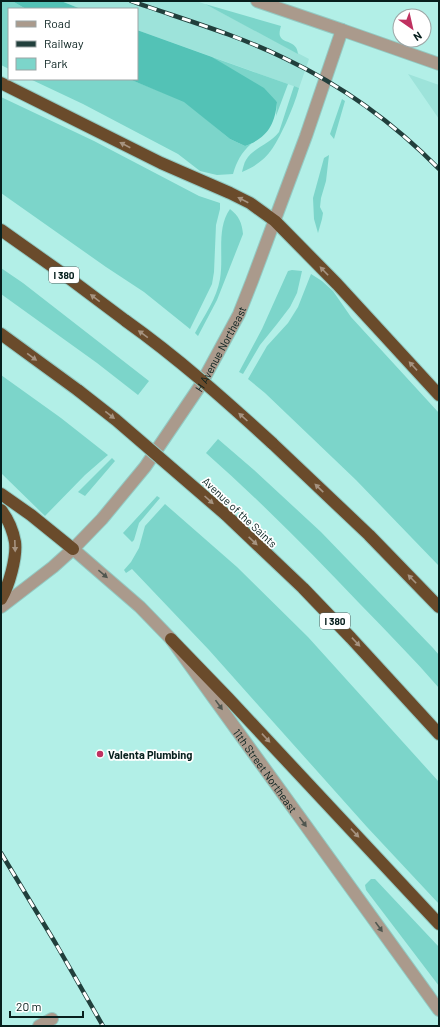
<svg xmlns="http://www.w3.org/2000/svg" width="440" height="1027" viewBox="0 0 440 1027" font-family="Barlow,sans-serif">
<style>
.built{fill:#9de3da}
.green{fill:#7cd5ca}
.forest{fill:#53c2b6}
.lines{fill:none;stroke-linecap:round;stroke-linejoin:round}
.minor-casing{stroke:#93cac3;stroke-width:14}
.tertiary-casing{stroke:#93cac3;stroke-width:14}
.motorway-casing{stroke:#93cac3;stroke-width:14}
.minor{stroke:#aa9a8c;stroke-width:12}
.tertiary{stroke:#aa9a8c;stroke-width:12}
.motorway{stroke:#6a4b2b;stroke-width:12}
.rail-casing{stroke:#213f3c;stroke-width:4.5}
.rail{stroke:#fff;stroke-width:3;stroke-dasharray:9;stroke-linecap:butt}
.motorway-bridge-casing{stroke:#93cac3;stroke-width:14;stroke-linecap:butt}
.motorway-bridge{stroke:#6a4b2b;stroke-width:12}
.oneway{fill:#a69380}
.oneway2{fill:#50564f}
.poi-dot{fill:#bf3160;stroke:#fff;stroke-width:1.5}
.labels{text-anchor:middle;dominant-baseline:central;stroke-width:3.5;stroke-linejoin:round;paint-order:stroke}
.shield{fill:#fff;stroke:#516261;stroke-width:1}
.shield-label{font-size:10px;font-weight:bold;fill:#071f1d}
.street-label{font-size:11px;fill:#071f1d;stroke:#fff}
.poi-label{font-size:11px;font-weight:bold;fill:#071f1d;stroke:#fff;text-anchor:start}
</style>
<rect width="100%" height="100%" fill="#b2efe7"/>
<path class="built" d="M61 1H196L205 4 309 59 299 88 137 30V9H81Z
M408 74 439 85V119Z"/>
<path class="green" d="M1 1H12L26 9H9V69L1 65Z
M205 4 281 26C280 29 279 34 280 36 283 44 297 40 298 54Z
M212 57 288 84 276 116 277 102Z
M30 79H129L184 101 230 139 245 146 251 144C241 153 237 161 233 174L217 175 200 171 178 154 83 104Z
M294 86 299 88C296 100 291 111 286 123 274 148 268 161 242 172 243 168 244 163 246 160 253 148 270 144 279 132Z
M1 97 94 141 199 196 220 203V209L216 225 214 272 212 284 190 329 144 292 106 267 1 193Z
M342 99 345 101 334 139 330 134Z
M329 155 326 181 321 198 320 207 323 213 322 219 318 233 314 219 313 198 324 158Z
M230 209C239 216 242 223 243 234L217 300 198 336 195 333C204 316 217 298 220 279 224 256 216 229 230 209Z
M1 268 23 283 149 381 138 395 97 363 1 294Z
M292 270 302 271 297 293 290 307 277 324 260 345 243 374 239 372 262 329 288 271Z
M311 274 322 281 333 291 351 317 439 413V566L356 480 265 393 248 379 267 346 288 323 298 307Z
M1 375 61 418 108 455 85 475 45 516 1 473Z
M218 439 254 470 321 532 433 648 439 655V688C414 659 387 632 360 604 310 551 260 501 206 453Z
M112 458 115 461 85 496 78 492Z
M157 496 160 498 139 523 134 540 132 542 123 533Z
M165 504 237 567 308 637 439 782V904L367 827 209 650 132 569 126 573 124 570 131 562 139 548 145 526Z
M371 879H375L439 947V986L366 890 365 885Z"/>
<path class="forest" d="M12 1H61L81 9H26Z
M137 30 212 57 264 88 277 102C275 125 267 138 245 146L230 139 184 102 129 79H137Z"/>
<g class="lines">
<g class="minor-casing">
<path id="minor" d="M257 1 342 30
M39 1026 52 1019"/>
</g>
<g class="tertiary-casing">
<g id="tertiary">
<path id="s1" d="M73 549 140 607 171 639 439 1010"/>
<path id="s2" d="M1 607 53 567 73 549 102 519 145 467 200 386 239 314 252 281 306 136 342 30 439 64"/>
</g>
</g>
<g class="motorway-casing">
<path id="motorway" d="M1 83 161 163 230 193 250 203 275 221 337 284 439 395
M1 230 66 276 126 321
M1 334 79 391
M272 443 369 535 439 607
M1 494 31 515 73 549
M1 510C8 519 13 531 15 542 17 557 9 586 1 599
M225 514 303 588 351 638 439 734
M171 639 228 698 439 924"/>
</g>
<use href="#minor" class="minor"/>
<use href="#tertiary" class="tertiary"/>
<use href="#motorway" class="motorway"/>
<g class="rail-casing">
<path id="rail" d="M131 1C182 19 235 34 284 58 341 85 395 124 439 169
M1 853 56 944 103 1026"/>
</g>
<use href="#rail" class="rail"/>
<g class="motorway-bridge-casing">
<path id="motorway-bridge" d="M126 321C178 358 225 400 272 443
M79 391 116 420 225 514"/>
</g>
<use href="#motorway-bridge" class="motorway-bridge"/>
</g>
<defs><path id="oneway-solid" d="M-6-.8H1V-3.2L6.5 0L1 3.2V.8H-6Z"/></defs>
<g class="oneway">
<use href="#oneway-solid" transform="translate(125 145) rotate(-153)"/>
<use href="#oneway-solid" transform="translate(243 200) rotate(-153)"/>
<use href="#oneway-solid" transform="translate(324 271) rotate(-134)"/>
<use href="#oneway-solid" transform="translate(95 298) rotate(-143)"/>
<use href="#oneway-solid" transform="translate(143 334) rotate(-144)"/>
<use href="#oneway-solid" transform="translate(32 357) rotate(36)"/>
<use href="#oneway-solid" transform="translate(413 366) rotate(-133)"/>
<use href="#oneway-solid" transform="translate(110 415) rotate(38)"/>
<use href="#oneway-solid" transform="translate(243 417) rotate(-138)"/>
<use href="#oneway-solid" transform="translate(319 488) rotate(-136)"/>
<use href="#oneway-solid" transform="translate(209 500) rotate(42)"/>
<use href="#oneway-solid" transform="translate(253 541) rotate(43)"/>
<use href="#oneway-solid" transform="translate(15 546) rotate(88)"/>
<use href="#oneway-solid" transform="translate(412 579) rotate(-134)"/>
<use href="#oneway-solid" transform="translate(356 642) rotate(47)"/>
<use href="#oneway-solid" transform="translate(266 738) rotate(47)"/>
<use href="#oneway-solid" transform="translate(355 833) rotate(47)"/>
</g>
<g class="oneway2">
<use href="#oneway-solid" transform="translate(103 574) rotate(40)"/>
<use href="#oneway-solid" transform="translate(219 705) rotate(54)"/>
<use href="#oneway-solid" transform="translate(303 822) rotate(54)"/>
<use href="#oneway-solid" transform="translate(379 927) rotate(54)"/>
</g>
<circle class="poi-dot" cx="100" cy="754" r="4"/>
<g class="labels">
<g class="shield">
<rect x="49" y="267" width="30" height="16" rx="3"/>
<rect x="320" y="613" width="30" height="16" rx="3"/>
</g>
<g class="shield-label">
<text x="64" y="275">I 380</text>
<text x="335" y="621">I 380</text>
</g>
<g class="street-label">
<text stroke="none"><textPath href="#s2" startOffset="342">H Avenue Northeast</textPath></text>
<text transform="translate(240 512) rotate(43)">Avenue of the Saints</text>
<text stroke="none"><textPath href="#s1" startOffset="295">11th Street Northeast</textPath></text>
</g>
<g class="poi-label">
<text x="108" y="754">Valenta Plumbing</text>
</g>
</g>
<rect width="440" height="1027" fill="none" stroke="#071f1d" stroke-width="4"/>
<rect x="8" y="8" width="130" height="72" fill="#ffffff" stroke="#9ca5a5"/>
<rect x="16" y="21" width="20" height="6" fill="#aa9a8c" stroke="#9ca5a5"/>
<text x="44" y="28" font-size="12" fill="#071f1d">Road</text>
<rect x="16" y="41" width="20" height="6" fill="#213f3c" stroke="#9ca5a5"/>
<text x="44" y="48" font-size="12" fill="#071f1d">Railway</text>
<rect x="16" y="58" width="20" height="12" fill="#7cd5ca" stroke="#9ca5a5"/>
<text x="44" y="68" font-size="12" fill="#071f1d">Park</text>
<g transform="translate(412 28) rotate(146)"><circle r="19" fill="#ffffff" stroke="#9ca5a5"/>
<path d="M0-3L7 15L0 10L-7 15Z" fill="#bf3160"/>
<text y="-6" font-size="11" font-weight="bold" text-anchor="middle" fill="#071f1d">N</text>
</g>
<path d="M10 1011v6h73v-6" fill="none" stroke="#071f1d" stroke-width="2"/>
<text x="16" y="1011" font-size="12" fill="#071f1d" stroke="#ffffff" stroke-width="3" paint-order="stroke">20 m</text>
</svg>
